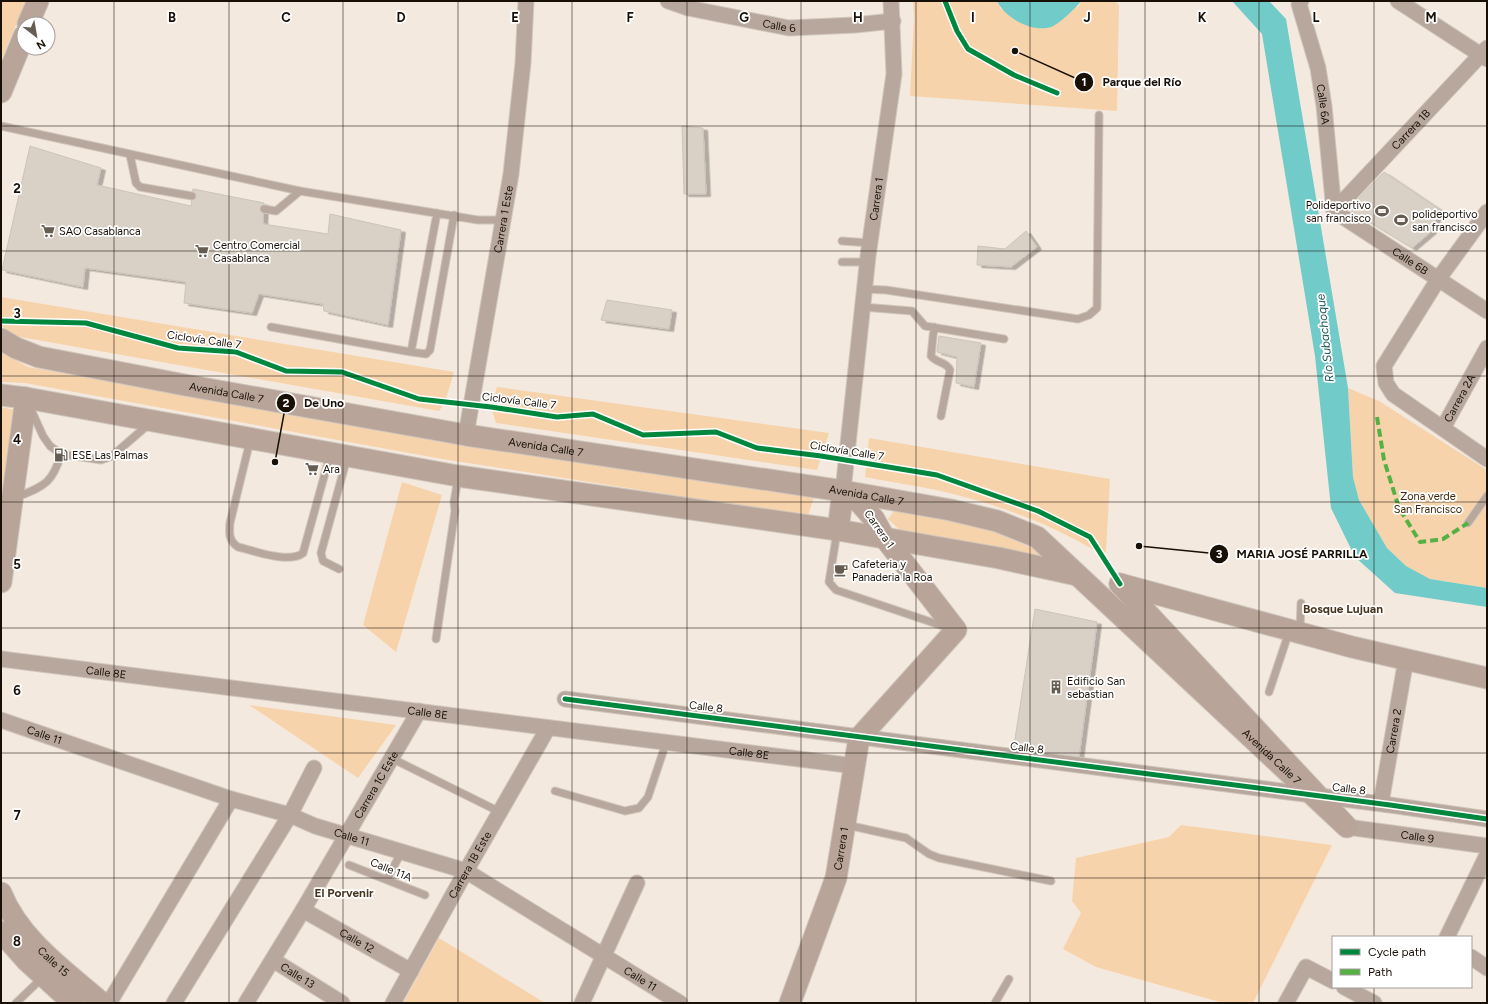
<svg xmlns="http://www.w3.org/2000/svg" width="1488" height="1004" viewBox="0 0 1488 1004" font-family="Figtree,sans-serif">
<style>
.green{fill:#f7d3ac}
.water{fill:#71cbc9}
.building{fill:#d9d0c6;stroke:#ccc4ba;filter:url(#shadow)}
.lines{fill:none;stroke-linecap:round;stroke-linejoin:round}
.lane-casing{stroke:#cfc6bd;stroke-width:9}
.street-casing{stroke:#cfc6bd;stroke-width:17}
.secondary-casing{stroke:#cfc6bd;stroke-width:23}
.lane{stroke:#b8a79d;stroke-width:7}
.street{stroke:#b8a79d;stroke-width:15}
.secondary{stroke:#b8a499;stroke-width:21}
.quiet{stroke:#55b144;stroke-width:4;stroke-dasharray:8 4;stroke-linecap:butt}
.cycleway-casing{stroke:#fff;stroke-width:8}
.cycleway{stroke:#00873e;stroke-width:5}
.grid{fill:none;stroke:#181007;stroke-width:1;stroke-opacity:0.55}
.labels{text-anchor:middle;dominant-baseline:central;stroke-width:3.5;stroke-linejoin:round;paint-order:stroke}
.street-label{font-size:11px;fill:#181007;stroke:#fff}
.poi-label{font-size:11px;fill:#181007;stroke:#fff;text-anchor:start}
.park-label{font-size:11px;fill:#3d2506;stroke:#fff}
.water-label{font-size:12px;font-style:italic;fill:#1c5354;stroke:#fff}
.neighbourhood-label{font-size:12px;font-weight:bold;fill:#48341f;stroke:#fff}
.grid-label{font-size:13px;text-anchor:middle;font-weight:bold;fill:#181007;stroke:#fff;stroke-width:3.5;stroke-linejoin:round;paint-order:stroke}
.leader{fill:none;stroke:#181007;stroke-width:1.5}
.callout-dot{fill:#181007;stroke:#fff;stroke-width:1.5}
.mark-label{font-size:12px;text-anchor:middle;font-weight:bold;fill:#fff}
.callout-label{font-size:12px;text-anchor:middle;font-weight:bold;fill:#181007;stroke:#fff;stroke-width:3.5;stroke-linejoin:round;paint-order:stroke}
</style>
<defs>
<filter id="shadow"><feDropShadow dx="4.5" dy="2.5" stdDeviation="0" flood-color="#0004"/></filter>
</defs>
<rect width="100%" height="100%" fill="#f4e9de"/>
<path class="green" d="M1 1H26L1 61Z
M913 1H997L1001 9 1078 7 1081 1H1115L1119 5 1117 111 910 96 914 17Z
M1 297 454 372 445 402 439 411 9 335 1 324Z
M1 352 28 367 447 443 814 497 808 516 442 459 25 383 1 382Z
M497 387 829 433 817 470 496 423 491 407Z
M1348 388 1379 401 1487 470V588L1430 579 1406 566 1387 548 1359 500 1353 477Z
M1 407 15 410 1 515Z
M869 438 1110 479 1106 552 1101 554C1053 525 1003 506 949 493 922 486 893 483 865 477Z
M402 482 442 495 396 652 363 625Z
M894 511 977 524 1062 561 901 531 888 519Z
M249 705 396 725 358 778Z
M1181 825 1332 845 1253 1003H1223L1096 967 1063 949 1081 913 1072 901 1076 858 1169 837Z
M439 938 545 1003H403Z"/>
<path class="water" d="M997 1 1046 2 1048 1H1081C1077 7 1058 25 1051 27 1032 33 1005 18 997 1Z
M1232 1H1269L1286 19 1348 388 1353 477 1359 500 1387 548 1406 566 1430 579 1487 588V607L1395 593 1355 557 1331 508 1315 356 1262 34Z"/>
<path class="building" d="M682 126 703 128 706 194H684Z
M30 146 101 168 97 185 191 206 193 189 264 203 263 224 328 234 330 214 401 230 388 325 324 311 323 304 259 294 252 313 184 303 186 282 85 268 83 287 2 270Z
M1384 172 1439 209 1432 231 1412 248 1348 209Z
M1026 231 1037 247 1011 267 977 265 978 246 1005 249Z
M607 300 672 310 669 329 601 320Z
M939 336 981 343 974 387 956 383 957 357 937 352Z
M1035 609 1097 622 1079 757 1013 752Z"/>
<g class="lines">
<g class="lane-casing">
<path id="lane" d="M1 126 300 191 478 220H503
M130 155 136 183 140 187 192 196
M264 209 276 211 300 191
M437 213 411 352 426 354 430 350 454 215
M842 241 870 243
M842 262H867
M864 289 886 290 1078 319 1089 315 1097 308 1099 115
M863 307 912 311 925 326 1004 339
M271 327 411 352
M934 327 931 356C936 363 947 362 950 370L941 416
M30 407 43 436 50 446 61 454 101 460 112 456 149 424
M250 441 230 523C229 534 229 541 238 547 255 551 290 564 303 553L330 455
M15 498C43 486 52 485 61 454
M1468 523 1487 496
M837 532 829 582 836 590 946 627
M339 569 323 561 321 553 347 458
M1300 630 1301 603
M436 639 455 511 454 502 458 478
M1269 692 1289 632
M391 758 500 812
M555 791 625 811 639 808 648 797 666 743
M847 825 906 838 929 854 939 858 1051 881
M349 865 425 895
M387 879 402 851
M16 1003 42 978
M995 1003 1009 979"/>
</g>
<g class="street-casing">
<g id="street">
<path id="s1" d="M668 1 688 8 789 28 855 25 893 21"/>
<path id="s2" d="M1301 1 1299 4 1318 68 1324 106 1334 211"/>
<path d="M1398 1 1487 59"/>
<path id="s3" d="M1334 211 1487 48"/>
<path id="s4" d="M1334 211 1487 311"/>
<path d="M1487 212 1439 278 1384 366 1386 383 1393 394 1487 459"/>
<path id="s5" d="M1443 428 1487 348"/>
<path id="s6" d="M466 435 511 174 523 63 526 1"/>
<path id="s7" d="M843 491 868 256 894 74 891 1"/>
<path id="s8" d="M1 659 855 766"/>
<path d="M565 699 1390 805 1487 819"/>
<path id="s9" d="M1 720 231 799 290 815 315 826 466 871 680 1003"/>
<path id="s10" d="M1381 803 1406 659"/>
<path id="s11" d="M1347 827 1487 846"/>
<path id="s12" d="M303 910 411 971"/>
<path d="M1447 937 1487 855"/>
<path d="M1471 957 1487 968"/>
<path id="s13" d="M273 960 342 1003"/>
<path d="M1344 987 1374 1003"/>
<path d="M109 1003 231 799"/>
<path d="M174 1003 290 815 314 768"/>
<path id="s14" d="M246 1003 303 910 419 711"/>
<path id="s15" d="M393 1003 466 871 548 728"/>
<path d="M582 1003 637 883"/>
<path d="M1286 1003 1306 967 1333 981"/>
</g>
</g>
<g class="secondary-casing">
<g id="secondary">
<path d="M28 24 38 1"/>
<path d="M1 92 24 36"/>
<path id="s16" d="M1 339 16 348 39 357 185 385 466 435 843 491 951 510 997 521 1037 537 1347 827 1120 584"/>
<path d="M1 395 26 398 458 476 838 530 999 558 1077 575"/>
<path d="M838 530 843 491"/>
<path d="M1 582 26 398"/>
<path d="M1120 584 1352 647 1487 678"/>
<path id="s17" d="M1 893C20 940 65 971 102 1003"/>
<path d="M1 932 27 961 73 1003"/>
<path id="s18" d="M790 1003 836 878 859 738 956 630 884 537 874 519 860 503 845 493"/>
</g>
</g>
<use href="#lane" class="lane"/>
<use href="#street" class="street"/>
<use href="#secondary" class="secondary"/>
<path class="quiet" d="M1377 417 1384 460 1399 508 1420 542 1443 539 1468 523"/>
<g class="cycleway-casing">
<path id="cycleway" d="M945 1 957 31 968 49 1014 75 1057 93
M1 321 86 323 178 348 236 352 286 371 342 372 419 399 491 407 557 417 593 414 643 435 716 432 757 448 821 456 937 475 1038 511 1090 537 1120 584
M565 699 1390 805 1487 819"/>
</g>
<use href="#cycleway" class="cycleway"/>
</g>
<path class="grid" d="M114 1V1003M229 1V1003M343 1V1003M458 1V1003M572 1V1003M687 1V1003M801 1V1003M916 1V1003M1030 1V1003M1145 1V1003M1259 1V1003M1374 1V937M1 126H1487M1 251H1487M1 376H1487M1 502H1487M1 628H1487M1 753H1487M1 878H1487M1374 987V1003"/>
<defs>
<g id="stadium-bare" transform="scale(1.08)"><path d="M0-5a6.5 5 0 1 0 0 10a6.5 5 0 1 0 0-10ZM-3.5-1.8h7v3.6h-7Z" fill="#655c52" stroke="#fff" stroke-width="2.5" paint-order="stroke"/></g>
<g id="supermarket-bare" transform="scale(1.08)"><path d="M-6-5.5h2.5l.6 2H6L4.5 2H-2.5L-4.4-4H-6ZM-1.5 3.2a1.3 1.3 0 1 0 .1 0ZM3 3.2a1.3 1.3 0 1 0 .1 0Z" fill="#655c52" stroke="#fff" stroke-width="2.5" paint-order="stroke"/></g>
<g id="fuel-bare" transform="scale(1.08)"><path d="M-5.5-6h7V0h2V4h1.3V-2.5L3-4.5l.8-.8L6-3V5H2.5V1h-1V6h-7ZM-4.2-4.7v3.2H.2V-4.7Z" fill="#655c52" stroke="#fff" stroke-width="2.5" paint-order="stroke"/></g>
<g id="cafe-bare" transform="scale(1.08)"><path d="M-5.5-4.5H6V0H3Q3 3.5 0 3.5H-2.5Q-5.5 3.5-5.5 0ZM3-3.2v2h1.7v-2ZM-6 4.5H4V6H-6Z" fill="#655c52" stroke="#fff" stroke-width="2.5" paint-order="stroke"/></g>
<g id="building-bare" transform="scale(1.08)"><path d="M-4-6H4V6H1V3H-1V6H-4ZM-2.5-4.3h1.7v1.8h-1.7ZM.8-4.3h1.7v1.8H.8ZM-2.5-1h1.7V.8h-1.7ZM.8-1h1.7V.8H.8Z" fill="#655c52" stroke="#fff" stroke-width="2.5" paint-order="stroke"/></g>
</defs>
<g fill-rule="evenodd">
<use href="#stadium-bare" x="1382" y="211"/>
<use href="#stadium-bare" x="1401" y="220"/>
<use href="#supermarket-bare" x="48" y="231"/>
<use href="#supermarket-bare" x="202" y="251"/>
<use href="#fuel-bare" x="61" y="455"/>
<use href="#supermarket-bare" x="312" y="469"/>
<use href="#cafe-bare" x="841" y="570"/>
<use href="#building-bare" x="1056" y="687"/>
</g>
<g class="labels">
<g class="street-label">
<text stroke="none"><textPath href="#s1" startOffset="114">Calle 6</textPath></text>
<text stroke="none"><textPath href="#s2" startOffset="107">Calle 6A</textPath></text>
<text stroke="none"><textPath href="#s3" startOffset="112">Carrera 1B</textPath></text>
<text stroke="none"><textPath href="#s7" startOffset="294">Carrera 1</textPath></text>
<text stroke="none"><textPath href="#s6" startOffset="219">Carrera 1 Este</textPath></text>
<text stroke="none"><textPath href="#s4" startOffset="91">Calle 6B</textPath></text>
<text transform="translate(204 340) rotate(8)">Ciclovía Calle 7</text>
<text stroke="none"><textPath href="#s16" startOffset="233">Avenida Calle 7</textPath></text>
<text stroke="none"><textPath href="#s5" startOffset="34">Carrera 2A</textPath></text>
<text transform="translate(519 401) rotate(7)">Ciclovía Calle 7</text>
<text stroke="none"><textPath href="#s16" startOffset="557">Avenida Calle 7</textPath></text>
<text transform="translate(847 451) rotate(9)">Ciclovía Calle 7</text>
<text stroke="none"><textPath href="#s16" startOffset="881">Avenida Calle 7</textPath></text>
<text transform="translate(879 529) rotate(55)">Carrera 1</text>
<text stroke="none"><textPath href="#s8" startOffset="106">Calle 8E</textPath></text>
<text transform="translate(706 707) rotate(7)">Calle 8</text>
<text stroke="none"><textPath href="#s8" startOffset="430">Calle 8E</textPath></text>
<text stroke="none"><textPath href="#s10" startOffset="73">Carrera 2</textPath></text>
<text stroke="none"><textPath href="#s9" startOffset="46">Calle 11</textPath></text>
<text transform="translate(1027 748) rotate(7)">Calle 8</text>
<text stroke="none"><textPath href="#s8" startOffset="754">Calle 8E</textPath></text>
<text stroke="none"><textPath href="#s16" startOffset="1379">Avenida Calle 7</textPath></text>
<text stroke="none"><textPath href="#s14" startOffset="254">Carrera 1C Este</textPath></text>
<text transform="translate(1349 789) rotate(7)">Calle 8</text>
<text stroke="none"><textPath href="#s9" startOffset="370">Calle 11</textPath></text>
<text stroke="none"><textPath href="#s11" startOffset="71">Calle 9</textPath></text>
<text stroke="none"><textPath href="#s18" startOffset="163">Carrera 1</textPath></text>
<text stroke="none"><textPath href="#s15" startOffset="158">Carrera 1B Este</textPath></text>
<text transform="translate(391 870) rotate(22)">Calle 11A</text>
<text stroke="none"><textPath href="#s12" startOffset="62">Calle 12</textPath></text>
<text stroke="none"><textPath href="#s17" startOffset="87">Calle 15</textPath></text>
<text stroke="none"><textPath href="#s13" startOffset="29">Calle 13</textPath></text>
<text stroke="none"><textPath href="#s9" startOffset="694">Calle 11</textPath></text>
</g>
<g class="poi-label">
<text x="1371" y="205" text-anchor="end">Polideportivo<tspan x="1371" dy="13">san francisco</tspan></text>
<text x="1412" y="214">polideportivo<tspan x="1412" dy="13">san francisco</tspan></text>
<text x="59" y="231">SAO Casablanca</text>
<text x="213" y="245">Centro Comercial<tspan x="213" dy="13">Casablanca</tspan></text>
<text x="72" y="455">ESE Las Palmas</text>
<text x="323" y="469">Ara</text>
<text x="852" y="564">Cafeteria y<tspan x="852" dy="13">Panaderia la Roa</tspan></text>
<text x="1067" y="681">Edificio San<tspan x="1067" dy="13">sebastian</tspan></text>
</g>
<g class="park-label">
<text x="1428" y="496">Zona verde<tspan x="1428" dy="13">San Francisco</tspan></text>
</g>
<g class="water-label">
<text transform="translate(1325 338) rotate(-96)">Río Subachoque</text>
</g>
<g class="neighbourhood-label">
<text x="1343" y="609">Bosque Lujuan</text>
<text x="344" y="893">El Porvenir</text>
</g>
</g>
<g class="grid-label">
<text x="172" y="22">B</text>
<text x="286" y="22">C</text>
<text x="401" y="22">D</text>
<text x="515" y="22">E</text>
<text x="630" y="22">F</text>
<text x="744" y="22">G</text>
<text x="858" y="22">H</text>
<text x="973" y="22">I</text>
<text x="1087" y="22">J</text>
<text x="1202" y="22">K</text>
<text x="1316" y="22">L</text>
<text x="1431" y="22">M</text>
<text x="17" y="193">2</text>
<text x="17" y="318">3</text>
<text x="17" y="444">4</text>
<text x="17" y="569">5</text>
<text x="17" y="695">6</text>
<text x="17" y="820">7</text>
<text x="17" y="946">8</text>
</g>
<path class="leader" d="M1015 51L1084 82M275 462L286 403M1139 546L1219 554"/>
<g class="callout-dot">
<circle cx="1015" cy="51" r="4"/>
<circle cx="275" cy="462" r="4"/>
<circle cx="1139" cy="546" r="4"/>
<circle cx="1084" cy="82" r="10"/>
<circle cx="286" cy="403" r="10"/>
<circle cx="1219" cy="554" r="10"/>
</g>
<g class="mark-label">
<text x="1084" y="86">1</text>
<text x="286" y="407">2</text>
<text x="1219" y="558">3</text>
</g>
<g class="callout-label">
<text x="1142" y="86">Parque del Río</text>
<text x="324" y="407">De Uno</text>
<text x="1302" y="558">MARIA JOSÉ PARRILLA</text>
</g>
<rect width="1488" height="1004" fill="none" stroke="#181007" stroke-width="4"/>
<rect x="1332" y="936" width="140" height="52" fill="#ffffff" stroke="#a39f9c"/>
<rect x="1340" y="949" width="20" height="6" fill="#00873e" stroke="#a39f9c"/>
<text x="1368" y="956" font-size="12" fill="#181007">Cycle path</text>
<rect x="1340" y="969" width="20" height="6" fill="#55b144" stroke="#a39f9c"/>
<text x="1368" y="976" font-size="12" fill="#181007">Path</text>
<g transform="translate(36 36) rotate(149)"><circle r="19" fill="#ffffff" stroke="#a39f9c"/>
<path d="M0-3L7 15L0 10L-7 15Z" fill="#655c52"/>
<text y="-6" font-size="11" font-weight="bold" text-anchor="middle" fill="#181007">N</text>
</g>
</svg>
